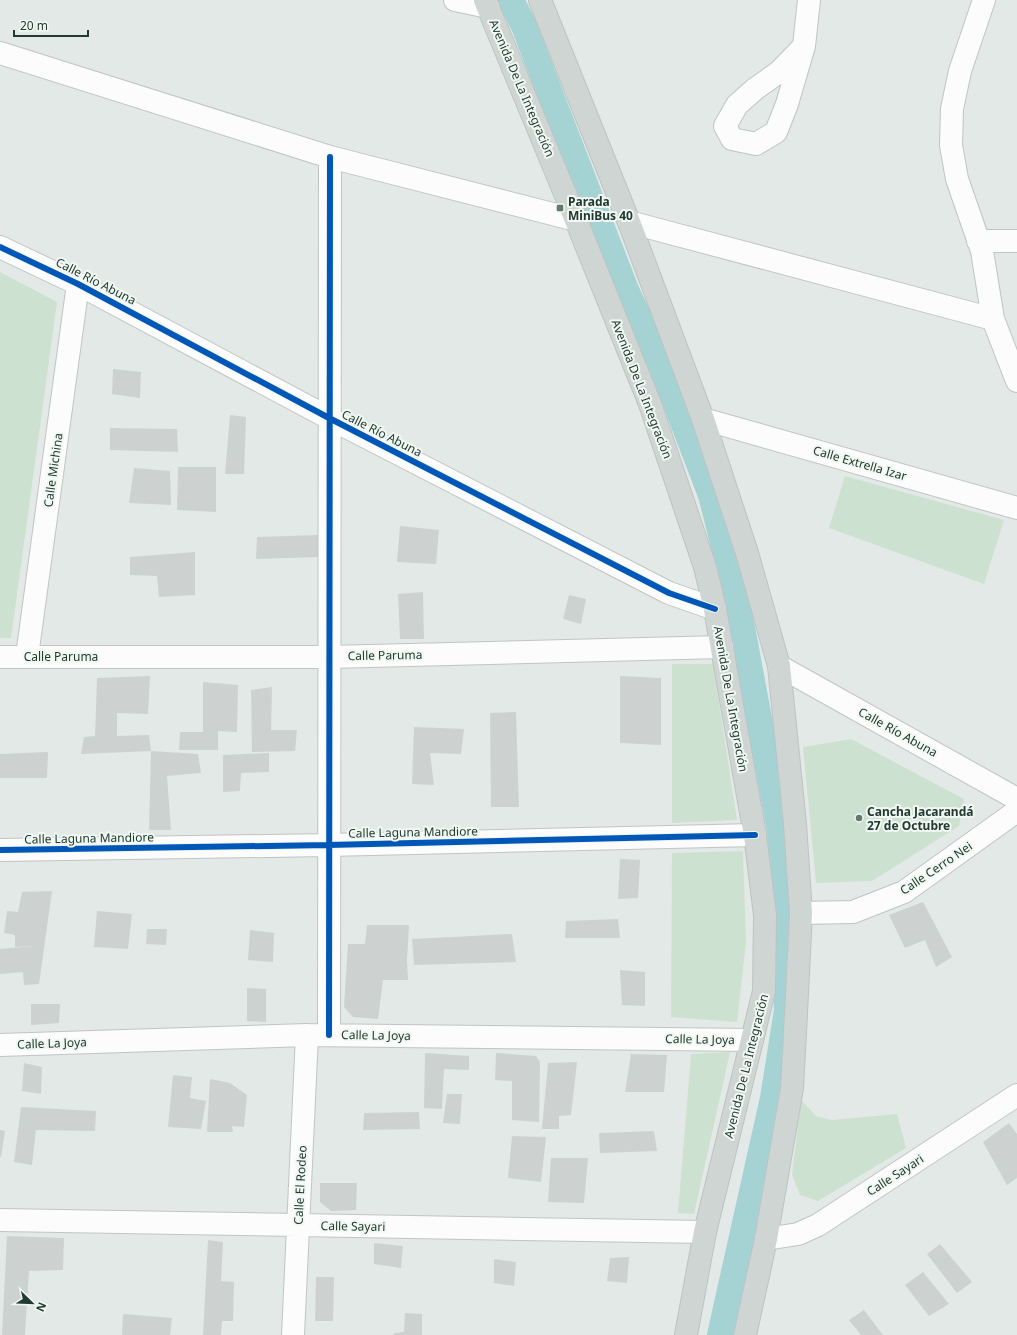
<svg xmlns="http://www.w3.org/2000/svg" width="1017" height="1335" viewBox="0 0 1017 1335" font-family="'Noto Sans',sans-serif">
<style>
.green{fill:#cde1d1}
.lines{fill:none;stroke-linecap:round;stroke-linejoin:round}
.canal{stroke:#a5d3d4;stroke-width:26}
.building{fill:#cdd2d0}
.minor-casing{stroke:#c0c5c3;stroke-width:24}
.major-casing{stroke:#bcc4c1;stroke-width:24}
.minor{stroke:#fbfcfb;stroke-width:22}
.major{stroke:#ced5d2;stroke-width:22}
.cycleway-casing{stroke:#f1f8f4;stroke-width:8}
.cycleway{stroke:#0057b8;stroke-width:6}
.poi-dot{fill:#667770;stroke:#f1f8f4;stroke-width:1.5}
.labels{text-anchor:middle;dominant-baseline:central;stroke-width:4;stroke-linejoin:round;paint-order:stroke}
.street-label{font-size:12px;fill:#223a31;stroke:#f1f8f4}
.poi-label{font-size:12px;font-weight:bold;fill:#223a31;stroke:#f1f8f4;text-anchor:start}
</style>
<rect width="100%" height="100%" fill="#e3e9e6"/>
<path class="green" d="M0 272 57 302 11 638H0Z
M845 476 1004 520 984 584 829 528Z
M672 664H713L737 820 672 823Z
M851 739 964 799 959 826 872 881 816 883 803 747Z
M743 851 746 942 737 1022 671 1017 672 853Z
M730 1052 694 1214 678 1213 691 1054Z
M801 1100 816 1116 831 1120 897 1114 906 1148 818 1201 800 1195 792 1175Z"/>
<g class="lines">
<path class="canal" d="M511 0 524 26 626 290 660 362 711 495 735 590 780 831 787 1010 773 1098 720 1335"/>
</g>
<path class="building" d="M113 369 141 372 140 398 112 394Z
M230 415 246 417 244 474H225Z
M110 428 177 429 178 452 110 450Z
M178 467H216V512L177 510Z
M134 468 170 471 171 505 129 503Z
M400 526 439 530 436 564 397 562Z
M318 535V557L256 559 257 537Z
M195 552V595L159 597 157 576 130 575V557Z
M423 592 424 639H400L398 594Z
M569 595 586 599 581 624 563 619Z
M150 676 148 714 117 713V736L149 735 151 751 81 754 84 737 95 736 97 678Z
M620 676 661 678V745L620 743Z
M203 682 238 685 237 732 218 731V750H179L180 732H203Z
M272 687 271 730H297L295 751 252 752 251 690Z
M516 712 519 807H491L490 713Z
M414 727 464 729 461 754 430 753 434 785 412 784Z
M151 751 198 754 201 773 167 776 171 830H149Z
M48 752 47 778H0V754Z
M269 753V772L241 773 240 791 223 792V755Z
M620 859 640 860 638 898 618 899Z
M52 891 39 984 24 985 23 972 0 974V949L34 946 15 947V935L4 933 7 911 18 912 22 892Z
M923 902 952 957 936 967 925 940 905 948 889 915Z
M97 911 132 914 128 949 94 947Z
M618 919 620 938H565L566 921Z
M367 925H409L407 960 408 980H383L378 1019 353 1017 344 1007 348 944H365Z
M147 929H167L166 945 146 944Z
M250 930 274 933 273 962 248 960Z
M512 934 516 962 414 965 412 939Z
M620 970 645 972V1006L622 1005Z
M247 988 266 989V1022L247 1021Z
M31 1004H60L59 1023 31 1025Z
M425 1053 469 1056V1070L444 1069 442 1109 424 1108Z
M496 1053 536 1056 540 1062 539 1122 512 1120V1081L495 1080Z
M631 1054 667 1055 664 1092H625Z
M577 1062 571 1115 559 1116V1129H542L548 1063Z
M24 1063 42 1067 41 1094 22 1091Z
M173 1075 192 1077 190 1098 206 1101 201 1129 168 1127Z
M210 1079 230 1083 247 1095 244 1127 232 1126 233 1132H207Z
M447 1094H462L460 1124 443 1123Z
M21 1107 96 1111 95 1131 36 1130 32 1165 14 1162Z
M419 1112 420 1129 363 1130 364 1113Z
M1009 1123 1017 1134V1178L1007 1185 983 1142Z
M0 1130 5 1131 1 1157H0Z
M654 1131 657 1151 600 1153 599 1133Z
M512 1136 546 1137 541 1182 508 1178Z
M551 1158H588L584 1203 548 1202Z
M320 1183H357L356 1210 331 1211 320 1202Z
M7 1236 64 1238 63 1270 29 1271 25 1335H2Z
M208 1240 223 1242 221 1281 234 1282 233 1321H222L221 1335H203Z
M374 1243 403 1246 401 1268 374 1264Z
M940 1244 972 1282 957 1293 927 1254Z
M629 1257 627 1283 607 1281 610 1258Z
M494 1259 516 1262 514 1286 494 1283Z
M923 1272 949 1304 929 1316 905 1285Z
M316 1277H334L333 1321H315Z
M864 1310 883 1335H861L849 1320Z
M405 1313 422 1314V1335H394V1333L404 1332Z
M123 1314 172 1318 170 1335H122Z"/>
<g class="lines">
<g class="minor-casing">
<path id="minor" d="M455 0 488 7
M984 0 960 71 952 109 951 145 957 179 982 251 993 319 1017 381
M804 46 779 72 755 89 737 105 725 126 732 139 756 144 776 132 787 104 804 46 809 0
M0 53 330 157 576 220
M629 222 993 319
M978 241H1017
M0 247 78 284 329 418 669 593 715 609
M703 419 1017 508
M27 656 78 284
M0 657H329L722 647
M779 666 1017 799
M0 850 328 845 755 835
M801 913 853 912 904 892 1017 811
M329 1035 330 157
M0 1045 307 1035 752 1040
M0 1220 705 1232
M766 1239 798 1234 818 1225 1017 1095
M293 1335 307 1035"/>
</g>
<g class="major-casing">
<path id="major" d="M485 0 576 220 650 404 705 567 715 609 755 835 765 915 764 991 705 1232 686 1335
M540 0 629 222 703 419 747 553 779 666 795 824 801 913 795 1033 792 1088 766 1239 745 1335"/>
</g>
<use href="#minor" class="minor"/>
<use href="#major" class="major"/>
<g class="cycleway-casing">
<path id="cycleway" d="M0 247 78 284 329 418 669 593 715 609
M0 850 328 845 755 835
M329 1035 330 157"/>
</g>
<use href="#cycleway" class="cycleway"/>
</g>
<g class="poi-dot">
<rect x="556" y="204" width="8" height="8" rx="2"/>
<circle cx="859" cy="818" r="4"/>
</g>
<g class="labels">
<g class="street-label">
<text transform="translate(522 88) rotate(67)">Avenida De La Integración</text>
<text transform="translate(96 281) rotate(27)">Calle Río Abuna</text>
<text transform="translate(642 389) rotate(69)">Avenida De La Integración</text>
<text transform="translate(382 433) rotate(27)">Calle Río Abuna</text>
<text transform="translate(860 463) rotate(16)">Calle Extrella Izar</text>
<text transform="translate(53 470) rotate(-82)">Calle Michina</text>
<text transform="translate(385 655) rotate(-1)">Calle Paruma</text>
<text x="61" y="656">Calle Paruma</text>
<text transform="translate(731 699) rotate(80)">Avenida De La Integración</text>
<text transform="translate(898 732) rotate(29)">Calle Río Abuna</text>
<text transform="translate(413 832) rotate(-1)">Calle Laguna Mandiore</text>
<text transform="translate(89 838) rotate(-1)">Calle Laguna Mandiore</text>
<text transform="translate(936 868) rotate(-34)">Calle Cerro Nei</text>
<text transform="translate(376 1035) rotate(1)">Calle La Joya</text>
<text transform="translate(700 1039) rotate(1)">Calle La Joya</text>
<text transform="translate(52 1043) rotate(-2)">Calle La Joya</text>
<text transform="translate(746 1066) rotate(-76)">Avenida De La Integración</text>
<text transform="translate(895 1175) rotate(-33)">Calle Sayari</text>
<text transform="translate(300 1185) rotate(-87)">Calle El Rodeo</text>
<text transform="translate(353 1226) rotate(1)">Calle Sayari</text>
</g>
<g class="poi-label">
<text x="568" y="201">Parada<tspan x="568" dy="14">MiniBus 40</tspan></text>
<text x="867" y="811">Cancha Jacarandá<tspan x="867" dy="14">27 de Octubre</tspan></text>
</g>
</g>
<g transform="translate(32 1303) rotate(113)" stroke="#f1f8f4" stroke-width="3" paint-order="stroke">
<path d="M0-3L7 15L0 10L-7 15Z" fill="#223a31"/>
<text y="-6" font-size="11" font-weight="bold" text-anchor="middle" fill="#223a31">N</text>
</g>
<path d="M14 30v6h74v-6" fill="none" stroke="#223a31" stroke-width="2"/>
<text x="20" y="30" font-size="12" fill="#223a31" stroke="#f1f8f4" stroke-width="3" paint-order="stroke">20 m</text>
</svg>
